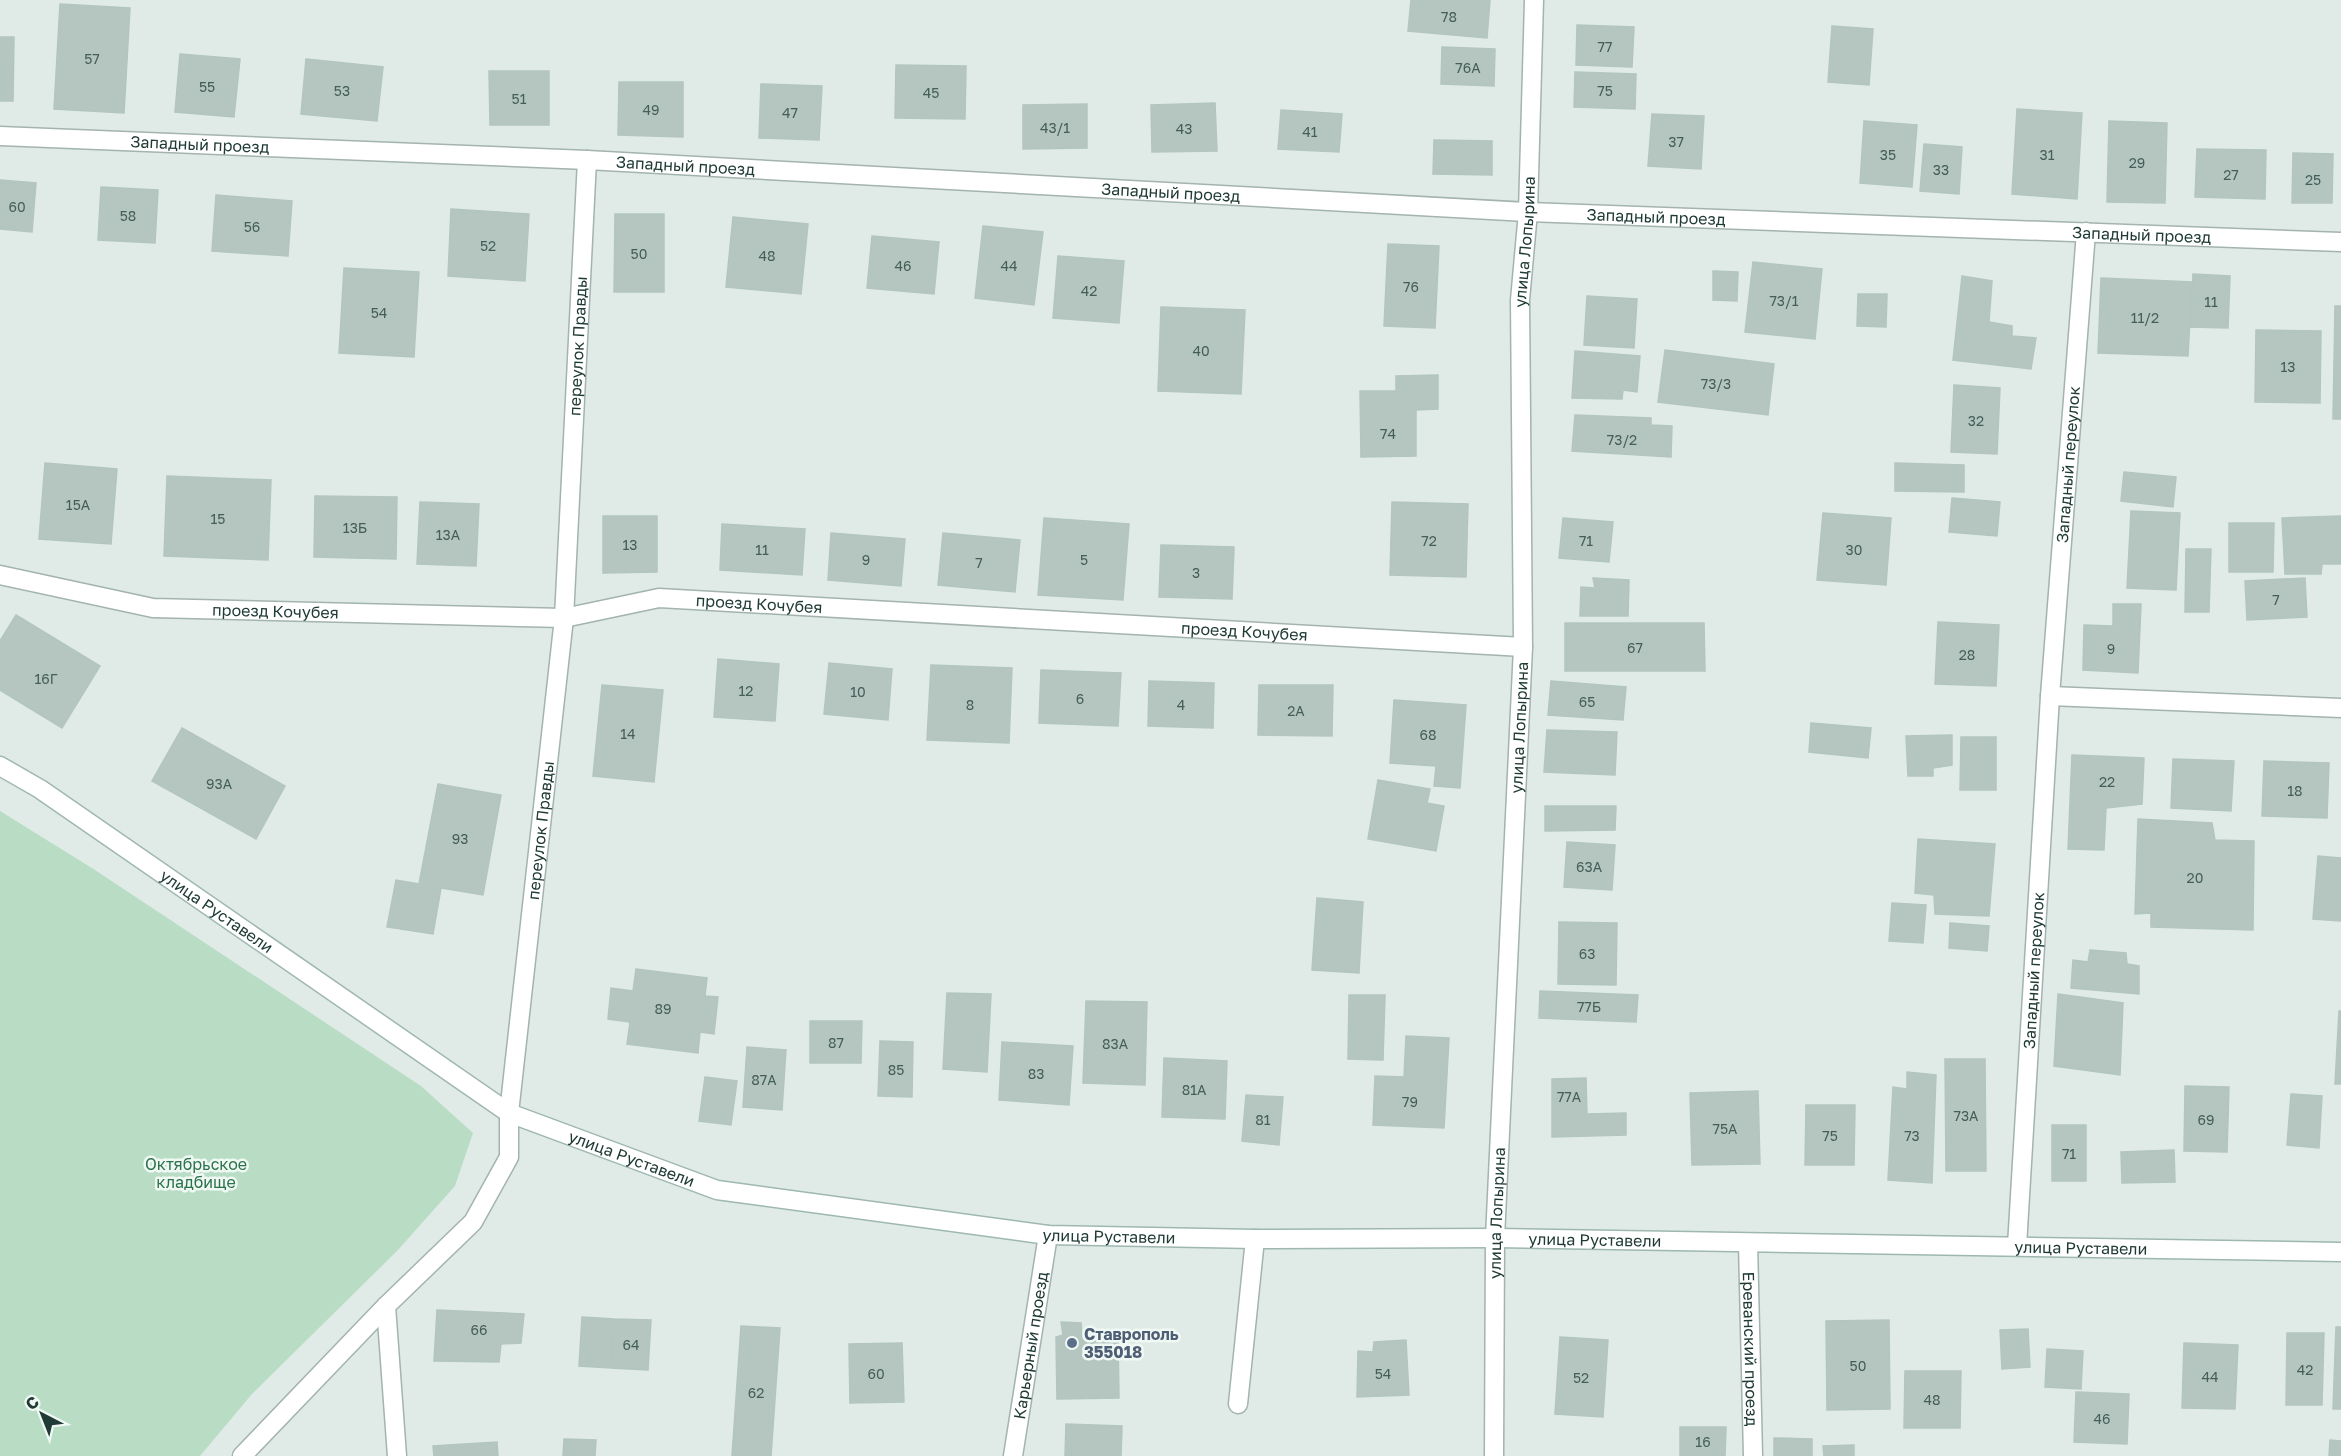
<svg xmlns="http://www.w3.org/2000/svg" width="2341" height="1456" viewBox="0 0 2341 1456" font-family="'Golos Text',sans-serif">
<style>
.green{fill:#b8ddc4}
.building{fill:#b5c6c0;stroke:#b2c5be;stroke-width:1.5}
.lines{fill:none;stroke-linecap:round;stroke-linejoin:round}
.lane-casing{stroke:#a3b3ae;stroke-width:21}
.street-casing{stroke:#a3b3ae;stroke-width:21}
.secondary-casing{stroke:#9eb7b0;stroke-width:21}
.lane{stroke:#fff;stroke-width:18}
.street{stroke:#fff;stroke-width:18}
.secondary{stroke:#fff;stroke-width:18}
.service-dot{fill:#5c6f8a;stroke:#f0f8f4;stroke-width:2}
.labels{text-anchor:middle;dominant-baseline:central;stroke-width:5;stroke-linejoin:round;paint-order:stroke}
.number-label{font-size:14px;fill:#455e58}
.street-label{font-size:16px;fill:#203b36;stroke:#f0f8f4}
.park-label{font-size:16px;fill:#2a734a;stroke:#f0f8f4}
.service-label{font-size:16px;font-weight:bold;fill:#4e5e75;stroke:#f0f8f4;text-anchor:start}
</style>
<rect width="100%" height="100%" fill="#e0ebe7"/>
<path class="green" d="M0 811 95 870 421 1086 473 1133 455 1186 397 1251 252 1394 200 1456H0Z"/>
<path class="building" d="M1411 0H1490L1487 38 1408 31Z
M60 4 130 8 124 113 54 109Z
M1577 25 1634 27 1632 67 1576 65Z
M1832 26 1873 29 1869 85 1828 82Z
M0 37H14L13 101H0Z
M1442 47 1495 49 1494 86 1441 84Z
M180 54 240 59 234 117 175 112Z
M306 59 383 67 377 121 301 114Z
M896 65 966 66 965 119 895 118Z
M489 71H549V125H490Z
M1575 72 1636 74 1635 109 1574 107Z
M619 82H683V137L618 135Z
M761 84 822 86 819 140 759 138Z
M1215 103 1217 151 1152 152 1151 105Z
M1087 104V148L1023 149V105Z
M2017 109 2082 113 2077 199 2012 194Z
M1281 110 1342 114 1339 152 1278 149Z
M1652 114 1704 116 1701 169 1648 166Z
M1864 121 1917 125 1912 187 1860 183Z
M2109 121 2167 123 2165 203 2107 202Z
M1434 140 1492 141V175L1433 174Z
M1924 144 1962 147 1959 194 1920 191Z
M2197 149 2266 150 2265 199 2195 197Z
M2293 153 2333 154 2332 203H2292Z
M0 180 36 183 32 232 0 229Z
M101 187 158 190 155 243 98 240Z
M216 195 292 201 288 256 212 251Z
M451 209 529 214 525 281 448 276Z
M615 214H664V292H614Z
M733 217 808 224 801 294 726 287Z
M983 226 1043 232 1034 305 975 298Z
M872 236 939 242 934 294 867 288Z
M1388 244 1439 246 1435 328 1384 326Z
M1058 256 1124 261 1119 323 1053 318Z
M1753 262 1822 269 1815 339 1745 332Z
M344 268 419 272 414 357 339 353Z
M1713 271 1738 272 1737 301 1713 300Z
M2193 274 2230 276 2228 328 2191 327Z
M1962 276 1992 281 1989 322 2012 326V336L2036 338 2031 369 1953 360Z
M2101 278 2192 282 2188 356 2098 353Z
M1858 294H1887L1886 327 1857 326Z
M1587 296 1637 299 1634 348 1584 345Z
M2335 306H2341V419H2333Z
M1161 307 1245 310 1241 394 1158 391Z
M2256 330 2321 331 2320 403 2255 402Z
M1665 350 1774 364 1768 415 1658 402Z
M1575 351 1640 356 1637 392 1623 390 1622 399 1572 398Z
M1438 375V409L1416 410V456L1361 457 1360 391H1396V376Z
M1954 385 2000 388 1997 454 1951 452Z
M1575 415 1651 418V425L1672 426 1671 457 1572 451Z
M45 463 117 469 111 544 39 539Z
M1895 463 1964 465V492L1895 491Z
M2124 472 2176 477 2173 507 2121 501Z
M167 476 271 480 268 560 164 556Z
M315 496 397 497 396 559 314 557Z
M1952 498 2000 502 1997 536 1949 532Z
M420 502 479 504 476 566 417 564Z
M1392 502 1468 504 1466 577 1390 575Z
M2131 511 2180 513 2176 590 2127 588Z
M1823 513 1891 518 1886 585 1817 580Z
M603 516H657V572L603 573Z
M2341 516V564H2322L2321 574H2285L2282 518Z
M1044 518 1129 524 1123 600 1038 595Z
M1563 518 1613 522 1609 562 1559 558Z
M2229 523H2274L2273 572H2229Z
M722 524 805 529 802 575 720 570Z
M831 533 905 539 901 586 828 580Z
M943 533 1020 540 1015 592 938 585Z
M1161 545 1234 547 1232 599 1159 597Z
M2186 549H2211L2209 612H2185Z
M1593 578 1629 580 1628 616H1580L1581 587 1595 588Z
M2305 578 2307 617 2247 620 2245 581Z
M2113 604H2141L2138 673 2083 670 2084 625 2113 626Z
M16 615 100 666 62 728 0 690V641Z
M1938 622 1999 625 1996 686 1935 684Z
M1565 623H1704L1705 671H1565Z
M718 659 779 664 775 721 714 717Z
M829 663 892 669 888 720 824 714Z
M931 665 1012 668 1009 743 927 740Z
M1041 670 1121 673 1118 726 1039 723Z
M1149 681 1214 683 1213 728 1148 726Z
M1551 681 1626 687 1623 720 1548 715Z
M602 685 663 690 654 782 593 776Z
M1259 685H1333L1332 736 1258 735Z
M1394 700 1466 705 1460 788 1434 786 1436 766 1390 763Z
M1811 723 1871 728 1868 758 1809 752Z
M182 728 285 786 256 839 152 781Z
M1547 730 1617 732 1615 775 1544 772Z
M1952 735V765L1933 768V776H1908L1906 736Z
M1961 737H1996V790H1960Z
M2072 755 2144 758 2142 804 2106 808 2104 850 2068 849Z
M2173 759 2234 761 2231 811 2171 808Z
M2264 761 2329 763 2327 818 2262 816Z
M1378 780 1430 789 1427 803 1444 806 1436 851 1368 839Z
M438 784 501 795 483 895 441 888 433 934 387 927 396 880 419 884Z
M1545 806H1616L1615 830 1545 831Z
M2138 819 2212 823 2215 840 2254 841 2253 930 2151 927V913L2135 914Z
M1918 839 1995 844 1989 916 1935 914 1934 895 1915 893Z
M1567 842 1615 845 1612 890 1564 887Z
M2318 856 2341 858V921L2313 919Z
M1317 898 1363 902 1359 973 1312 970Z
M1892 903 1926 905 1923 943 1889 941Z
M1559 922 1617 923 1616 985 1558 984Z
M1950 923 1989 926 1987 951 1949 948Z
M2090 950 2126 953 2127 964 2139 966V994L2071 988 2073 960 2088 962Z
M636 969 707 978 705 996 718 997 714 1034 700 1032 698 1053 627 1044 630 1022 608 1019 611 988 633 991Z
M1540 991 1638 995 1636 1022 1539 1018Z
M947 993 991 994 987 1072 943 1069Z
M2058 994 2123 1003 2120 1075 2054 1066Z
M1349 995H1385L1383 1060 1348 1059Z
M1086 1001 1147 1002 1145 1085 1083 1083Z
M2339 1011H2341V1084H2335Z
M810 1021H862L861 1063H810Z
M1406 1036 1449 1038 1444 1128 1373 1125 1375 1076 1404 1077Z
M880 1041 913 1042 912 1097 878 1096Z
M1002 1042 1073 1046 1069 1105 999 1100Z
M747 1047 786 1050 782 1110 743 1107Z
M1164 1058 1227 1061 1225 1119 1162 1117Z
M1945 1059H1985L1986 1171H1946Z
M1907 1072 1936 1075 1932 1183 1888 1180 1893 1087 1907 1089Z
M705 1077 737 1081 731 1125 699 1121Z
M1586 1078 1587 1114 1626 1113V1135L1552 1137V1079Z
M2185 1086 2229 1087 2227 1152 2184 1151Z
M1758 1091 1760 1164 1692 1165 1690 1093Z
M2291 1094 2322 1096 2319 1148 2287 1145Z
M1246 1095 1283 1097 1279 1145 1242 1141Z
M1806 1105H1855L1854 1165H1805Z
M2052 1125H2086V1181H2052Z
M2174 1150 2175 1182 2122 1183 2121 1152Z
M437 1310 524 1314 521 1343 501 1344 499 1362 434 1361Z
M582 1317 614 1319 611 1368 579 1366Z
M614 1319 651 1320 648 1370 611 1368Z
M1889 1320 1890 1409 1827 1410 1826 1321Z
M1061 1322 1081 1323 1082 1336H1118L1119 1398 1057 1399 1056 1337 1063 1335Z
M741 1326 780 1328 771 1456H732Z
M2336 1327H2341V1409H2333Z
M2028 1329 2030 1367 2002 1369 2000 1330Z
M2287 1333H2324L2322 1405H2286Z
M1560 1337 1608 1340 1603 1417 1555 1414Z
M1406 1340 1409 1395 1357 1397 1358 1351 1373 1352 1374 1342Z
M902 1343 904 1402 850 1403 849 1344Z
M2184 1343 2238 1345 2235 1409 2182 1408Z
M2047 1349 2083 1351 2081 1389 2045 1387Z
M1905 1371H1961L1960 1428H1904Z
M2076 1392 2129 1394 2127 1444 2074 1442Z
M1066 1424 1122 1426 1121 1456H1065Z
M1680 1427H1726L1725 1456H1680Z
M1774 1438 1812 1439V1456H1774Z
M564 1439 596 1440 595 1456H563Z
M2330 1440 2341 1441V1456H2329Z
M497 1442 498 1456H434L433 1446Z
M1854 1445V1456H1824L1823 1446Z"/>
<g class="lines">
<g class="lane-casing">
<path id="lane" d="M1238 1404 1255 1239
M242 1456 386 1306"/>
</g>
<g class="street-casing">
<g id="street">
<path id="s1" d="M0 136 587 160 1528 212 2341 242"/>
<path id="s2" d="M0 575 153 608 564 618 659 598 1523 647"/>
<path d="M2050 696 2341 708"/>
<path id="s3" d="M1748 1243 1753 1456"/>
<path id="s4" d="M2017 1246 2050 696 2086 232"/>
<path id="s5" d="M397 1456 386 1306 473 1222 509 1157V1113L564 618 587 160"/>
<path id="s6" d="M1013 1456 1048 1235"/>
<path id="s7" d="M1494 1456 1495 1238 1523 647 1520 300 1528 212 1534 0"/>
</g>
</g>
<g class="secondary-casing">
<g id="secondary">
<path id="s8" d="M0 766 40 789 509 1113 717 1190 1048 1235 1255 1239 1495 1238 2341 1252"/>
</g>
</g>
<use href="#lane" class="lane"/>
<use href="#street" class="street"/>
<use href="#secondary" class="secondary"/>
</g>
<circle class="service-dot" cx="1072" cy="1343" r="6"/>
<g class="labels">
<g class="number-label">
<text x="1449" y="16">78</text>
<text x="1605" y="46">77</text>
<text x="92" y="58">57</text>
<text x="1468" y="67">76А</text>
<text x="207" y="86">55</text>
<text x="342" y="90">53</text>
<text x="1605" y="90">75</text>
<text x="931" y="92">45</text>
<text x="519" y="98">51</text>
<text x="651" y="109">49</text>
<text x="790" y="112">47</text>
<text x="1055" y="127">43/1</text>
<text x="1184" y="128">43</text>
<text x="1310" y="131">41</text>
<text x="1676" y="141">37</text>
<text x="1888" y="154">35</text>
<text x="2047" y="154">31</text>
<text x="2137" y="162">29</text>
<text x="1941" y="169">33</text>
<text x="2231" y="174">27</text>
<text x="2313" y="179">25</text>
<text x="17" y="206">60</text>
<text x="128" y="215">58</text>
<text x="252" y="226">56</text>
<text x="488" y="245">52</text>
<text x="639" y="253">50</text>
<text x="767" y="255">48</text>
<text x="903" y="265">46</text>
<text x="1009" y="265">44</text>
<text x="1411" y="286">76</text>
<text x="1089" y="290">42</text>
<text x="1784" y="300">73/1</text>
<text x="2211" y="301">11</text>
<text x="379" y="312">54</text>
<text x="2145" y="317">11/2</text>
<text x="1201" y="350">40</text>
<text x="2288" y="366">13</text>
<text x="1716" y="383">73/3</text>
<text x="1976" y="420">32</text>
<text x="1388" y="433">74</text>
<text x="1622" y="439">73/2</text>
<text x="78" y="504">15А</text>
<text x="218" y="518">15</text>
<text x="355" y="527">13Б</text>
<text x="448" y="534">13А</text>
<text x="1429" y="540">72</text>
<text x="1586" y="540">71</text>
<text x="630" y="544">13</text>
<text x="762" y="549">11</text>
<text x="1854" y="549">30</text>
<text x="866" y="559">9</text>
<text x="1084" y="559">5</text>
<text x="979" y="562">7</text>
<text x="1196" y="572">3</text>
<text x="2276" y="599">7</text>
<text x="1635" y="647">67</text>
<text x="2111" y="648">9</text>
<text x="1967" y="654">28</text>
<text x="46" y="678">16Г</text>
<text x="746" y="690">12</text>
<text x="858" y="691">10</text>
<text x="1080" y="698">6</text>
<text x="1587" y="701">65</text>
<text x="970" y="704">8</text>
<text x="1181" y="704">4</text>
<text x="1296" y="710">2А</text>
<text x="628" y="733">14</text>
<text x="1428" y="734">68</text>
<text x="2107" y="781">22</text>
<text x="219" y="783">93А</text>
<text x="2295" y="790">18</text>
<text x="460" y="838">93</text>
<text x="1589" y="866">63А</text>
<text x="2195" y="877">20</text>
<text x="1587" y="953">63</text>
<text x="1589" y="1006">77Б</text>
<text x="663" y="1008">89</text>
<text x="836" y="1042">87</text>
<text x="1115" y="1043">83А</text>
<text x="896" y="1069">85</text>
<text x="1036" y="1073">83</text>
<text x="764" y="1079">87А</text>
<text x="1194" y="1089">81А</text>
<text x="1569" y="1096">77А</text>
<text x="1410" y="1101">79</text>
<text x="1966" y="1115">73А</text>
<text x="1263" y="1119">81</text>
<text x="2206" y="1119">69</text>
<text x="1725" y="1128">75А</text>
<text x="1830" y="1135">75</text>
<text x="1912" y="1135">73</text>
<text x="2069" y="1153">71</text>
<text x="479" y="1329">66</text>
<text x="631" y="1344">64</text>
<text x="1858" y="1365">50</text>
<text x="2305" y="1369">42</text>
<text x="876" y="1373">60</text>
<text x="1383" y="1373">54</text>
<text x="2210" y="1376">44</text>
<text x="1581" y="1377">52</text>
<text x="756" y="1392">62</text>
<text x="1932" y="1399">48</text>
<text x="2102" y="1418">46</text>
<text x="1703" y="1441">16</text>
</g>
<g class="street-label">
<text stroke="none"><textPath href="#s1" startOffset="200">Западный проезд</textPath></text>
<text stroke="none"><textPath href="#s1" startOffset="686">Западный проезд</textPath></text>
<text stroke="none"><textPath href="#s1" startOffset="1172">Западный проезд</textPath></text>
<text stroke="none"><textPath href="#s1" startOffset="1658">Западный проезд</textPath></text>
<text stroke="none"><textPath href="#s1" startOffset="2144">Западный проезд</textPath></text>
<text stroke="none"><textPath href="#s7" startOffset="1215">улица Лопырина</textPath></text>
<text stroke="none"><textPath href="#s5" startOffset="1160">переулок Правды</textPath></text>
<text stroke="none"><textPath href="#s4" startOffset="783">Западный переулок</textPath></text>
<text stroke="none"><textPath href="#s2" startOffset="765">проезд Кочубея</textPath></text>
<text stroke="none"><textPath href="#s2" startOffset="279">проезд Кочубея</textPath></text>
<text stroke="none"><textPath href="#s2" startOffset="1251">проезд Кочубея</textPath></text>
<text stroke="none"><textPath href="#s7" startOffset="729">улица Лопырина</textPath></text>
<text stroke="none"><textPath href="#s5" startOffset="674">переулок Правды</textPath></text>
<text stroke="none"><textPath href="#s8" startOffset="261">улица Руставели</textPath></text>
<text stroke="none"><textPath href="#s4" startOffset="276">Западный переулок</textPath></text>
<text stroke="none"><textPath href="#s8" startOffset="747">улица Руставели</textPath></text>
<text stroke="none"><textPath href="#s7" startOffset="243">улица Лопырина</textPath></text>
<text stroke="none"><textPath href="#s8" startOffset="1233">улица Руставели</textPath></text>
<text stroke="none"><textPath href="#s8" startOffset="1719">улица Руставели</textPath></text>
<text stroke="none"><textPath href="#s8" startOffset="2205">улица Руставели</textPath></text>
<text stroke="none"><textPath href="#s6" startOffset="112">Карьерный проезд</textPath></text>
<text stroke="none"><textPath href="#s3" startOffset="106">Ереванский проезд</textPath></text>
</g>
<g class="park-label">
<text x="196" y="1164">Октябрьское<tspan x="196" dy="18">кладбище</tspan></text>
</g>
<g class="service-label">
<text x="1084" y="1334">Ставрополь<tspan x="1084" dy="18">355018</tspan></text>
</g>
</g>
<g transform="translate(42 1414) rotate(318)" stroke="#f0f8f4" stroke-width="4.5" paint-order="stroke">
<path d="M0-4.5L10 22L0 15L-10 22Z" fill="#203b36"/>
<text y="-9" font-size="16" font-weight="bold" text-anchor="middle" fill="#203b36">С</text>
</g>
</svg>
